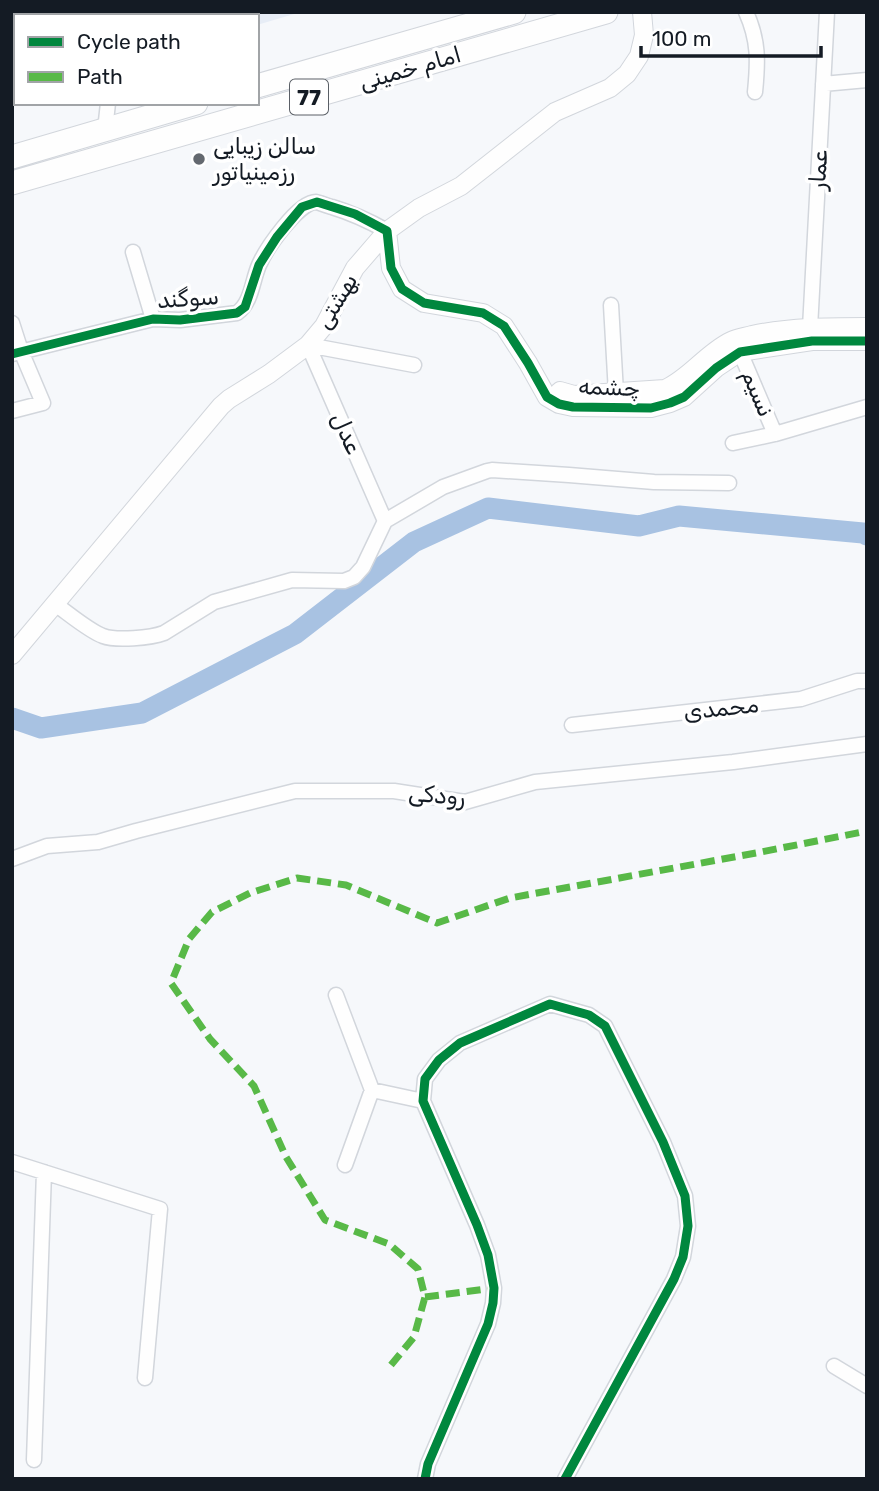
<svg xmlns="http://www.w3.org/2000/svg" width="879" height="1491" viewBox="0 0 879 1491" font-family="Rubik,'Noto Sans Arabic',sans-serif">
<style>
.built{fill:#e7edf6}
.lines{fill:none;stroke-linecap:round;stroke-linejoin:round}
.river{stroke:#a8c2e2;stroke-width:21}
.minor-casing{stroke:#d2d6dc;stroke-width:17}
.tertiary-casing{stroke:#d2d6dc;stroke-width:20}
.trunk-casing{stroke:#d2d6dc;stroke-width:25}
.minor{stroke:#fefefe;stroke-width:14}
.tertiary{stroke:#fefefe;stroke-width:18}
.trunk{stroke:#fefefe;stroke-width:23}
.quiet{stroke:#58b947;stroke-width:7;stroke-dasharray:14 7;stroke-linecap:butt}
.cycleway-casing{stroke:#fff;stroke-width:13}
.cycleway{stroke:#00873e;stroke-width:9}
.poi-dot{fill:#63686f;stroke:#fff;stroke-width:2.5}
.labels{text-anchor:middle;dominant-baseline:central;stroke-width:7;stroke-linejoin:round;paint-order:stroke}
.shield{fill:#fff;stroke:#5a5f66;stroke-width:2}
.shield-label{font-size:21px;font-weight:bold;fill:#141b24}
.street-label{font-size:23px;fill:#141b24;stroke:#fff}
.poi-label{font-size:23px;fill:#141b24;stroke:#fff;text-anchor:start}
</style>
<rect width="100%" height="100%" fill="#f6f8fb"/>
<path class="built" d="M214 12H301L257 25V16H234V12L214 15Z"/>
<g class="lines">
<path class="river" d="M12 718 41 728 142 713 295 634 414 542 488 508 639 526 679 516 863 533 867 535"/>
<g class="minor-casing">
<path id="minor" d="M746 12C759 41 758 62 755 92
M117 16 118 12
M823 84 867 80
M105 130 108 103
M133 252 153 319
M611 305 616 393
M12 323 21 351 43 403 12 411
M810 328 827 12
M308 345 385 521
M308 345 414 365
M740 352 775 434
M12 354 153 319 180 320 237 313C252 302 252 281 259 265 266 249 298 202 316 202 321 203 327 206 332 207 352 213 369 221 387 231
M733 443 775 434 867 407
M55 604C68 613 89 631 103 636 116 641 151 638 164 633L214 602 292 580 344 581 354 577 363 567 385 521 443 487 487 471 492 470 569 475 654 482 729 483
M572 725 801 699 857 681H867
M12 859 47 846 98 842 136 831 295 791H394L465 802 535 782 733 762 867 744
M336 995 372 1090 423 1101
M12 1162 160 1209 145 1378
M345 1165 372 1090
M834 1366 867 1386
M34 1460 44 1172
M425 1479 428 1464 488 1324 493 1303 494 1288 488 1255 477 1225 423 1101 425 1079 439 1060 460 1043 550 1004 589 1015 605 1026 663 1142 685 1196 688 1226 683 1257 674 1279 565 1479"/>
</g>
<g class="tertiary-casing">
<path id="tertiary" d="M387 231 391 268 402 289 424 303 483 313 504 326 528 363 547 397 559 404 573 407 651 408 670 403 684 397 716 368 740 352 812 341H867
M560 391 574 395 665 389C690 378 706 353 731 341 737 338 745 337 752 335 790 327 828 327 867 327
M12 655 221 406 229 399 269 374 308 345 324 326 355 268 387 231 419 208 461 186 555 112 610 88 627 74 639 56 644 35 642 12"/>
</g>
<g class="trunk-casing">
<path id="trunk" d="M257 86 514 12
M12 157 196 103
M12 183 606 12"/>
</g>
<use href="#minor" class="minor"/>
<use href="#tertiary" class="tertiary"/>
<use href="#trunk" class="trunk"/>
<path class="quiet" d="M425 1297 494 1288
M391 1365 414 1337 425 1297 418 1269 389 1244 325 1220 286 1157 254 1086 210 1039 171 983 189 939 212 912 250 893 297 878 346 885 437 923 510 898 756 853 867 831"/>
<g class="cycleway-casing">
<path id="cycleway" d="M12 354 153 319 180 320 237 313 245 307 259 265 277 237 302 207 317 202 355 214 387 231 391 268 402 289 424 303 483 313 504 326 528 363 547 397 559 404 573 407 651 408 670 403 684 397 716 368 740 352 812 341H867
M425 1479 428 1464 488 1324 493 1303 494 1288 488 1255 477 1225 423 1101 425 1079 439 1060 460 1043 550 1004 589 1015 605 1026 663 1142 685 1196 688 1226 683 1257 674 1279 565 1479"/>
</g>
<use href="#cycleway" class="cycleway"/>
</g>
<circle class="poi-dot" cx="199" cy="159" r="7"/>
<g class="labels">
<rect class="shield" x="290" y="79.5" width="38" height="35" rx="5"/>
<g class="shield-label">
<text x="309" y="97">77</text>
</g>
<g class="street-label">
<text transform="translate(410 68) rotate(-16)">امام خمینی</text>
<text transform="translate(818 170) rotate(-87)">عمار</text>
<text transform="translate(188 298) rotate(-4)">سوگند</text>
<text transform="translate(336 301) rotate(-59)">بهشتی</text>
<text transform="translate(609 387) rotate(2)">چشمه</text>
<text transform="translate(758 393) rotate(67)">نسیم</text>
<text transform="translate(347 433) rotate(66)">عدل</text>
<text transform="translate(721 708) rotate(-6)">محمدی</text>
<text transform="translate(437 795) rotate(5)">رودکی</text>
</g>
<g class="poi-label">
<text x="213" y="146">سالن زیبایی<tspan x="213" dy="26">رزمینیاتور</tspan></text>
</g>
</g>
<rect width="879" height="1491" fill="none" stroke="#141b24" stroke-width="28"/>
<rect x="14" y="14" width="245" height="91" fill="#ffffff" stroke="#a1a4a7" stroke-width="2"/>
<rect x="28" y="37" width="35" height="10" fill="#00873e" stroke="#a1a4a7" stroke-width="2"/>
<text x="77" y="49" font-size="21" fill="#141b24">Cycle path</text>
<rect x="28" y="72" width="35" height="10" fill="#58b947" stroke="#a1a4a7" stroke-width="2"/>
<text x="77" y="84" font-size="21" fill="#141b24">Path</text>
<path d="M641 46v10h180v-10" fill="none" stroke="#141b24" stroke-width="3.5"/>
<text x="652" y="46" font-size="21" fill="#141b24" stroke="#ffffff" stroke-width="5" paint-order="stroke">100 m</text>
</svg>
